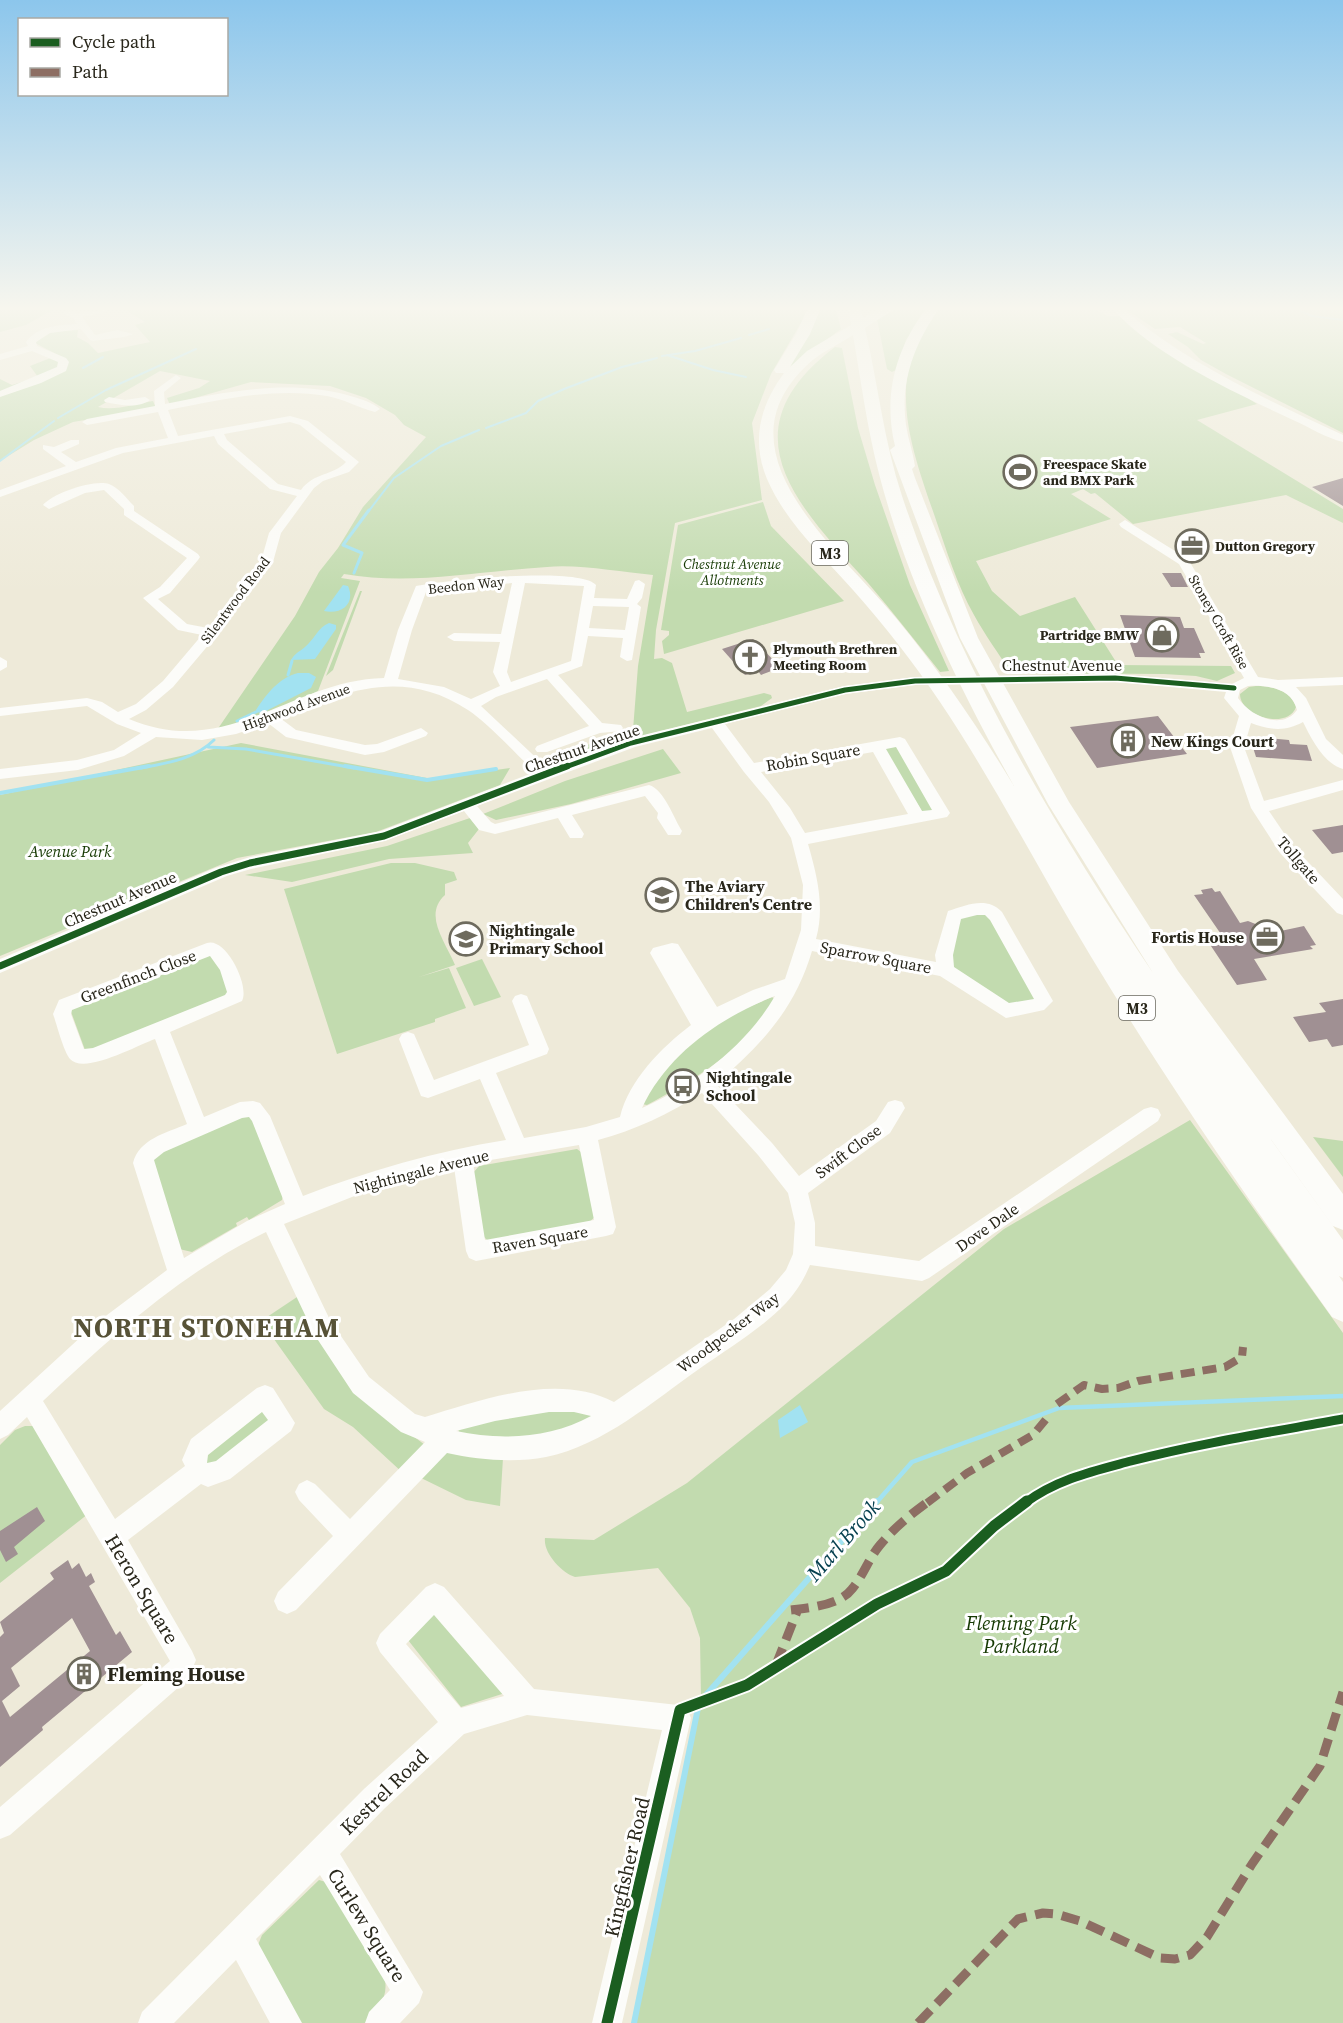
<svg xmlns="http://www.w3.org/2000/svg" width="1343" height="2023" viewBox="0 0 1343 2023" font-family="'Source Serif 4',serif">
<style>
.green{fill:#c2dbaf}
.water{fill:#a2e2f1}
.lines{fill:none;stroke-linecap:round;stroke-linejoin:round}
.stream-far4{stroke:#a2e2f1;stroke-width:2}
.stream-far3{stroke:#a2e2f1;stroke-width:3}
.stream-far2{stroke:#a2e2f1;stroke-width:4}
.stream-far1{stroke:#a2e2f1;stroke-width:4.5}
.stream{stroke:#a2e2f1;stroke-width:6}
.building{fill:#a09093;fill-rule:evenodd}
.minor{fill:#fcfcf9;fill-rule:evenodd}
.highway{fill:#fcfcf9;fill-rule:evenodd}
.quiet-far1{stroke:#8d6e63;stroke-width:8;stroke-dasharray:14 8;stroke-linecap:butt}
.quiet{stroke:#8d6e63;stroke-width:9;stroke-dasharray:18 9;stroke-linecap:butt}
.cycleway-far3-casing{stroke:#fff;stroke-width:8}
.cycleway-far2-casing{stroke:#fff;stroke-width:10}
.cycleway-far1-casing{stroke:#fff;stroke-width:13}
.cycleway-casing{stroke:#fff;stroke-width:15}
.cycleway-far3{stroke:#1b5e20;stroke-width:5}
.cycleway-far2{stroke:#1b5e20;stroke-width:7}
.cycleway-far1{stroke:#1b5e20;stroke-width:9}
.cycleway{stroke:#1b5e20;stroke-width:11}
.labels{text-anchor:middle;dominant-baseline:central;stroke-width:6;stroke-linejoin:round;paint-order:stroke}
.far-poi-label{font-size:14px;font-weight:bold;fill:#29271b;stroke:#fff;text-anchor:start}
.far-park-label{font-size:14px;font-style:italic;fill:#163a03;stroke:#fff}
.far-street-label{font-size:14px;fill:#29271b;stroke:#fff}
.shield{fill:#fff;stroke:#69685f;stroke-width:1.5}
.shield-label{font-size:15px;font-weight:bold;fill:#29271b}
.street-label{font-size:16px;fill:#29271b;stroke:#fff}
.poi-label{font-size:16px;font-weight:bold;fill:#29271b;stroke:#fff;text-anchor:start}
.park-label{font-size:16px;font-style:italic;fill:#163a03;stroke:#fff}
.near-street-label{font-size:20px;fill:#29271b;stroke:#fff}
.near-park-label{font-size:20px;font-style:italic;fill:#163a03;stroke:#fff}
.near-poi-label{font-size:20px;font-weight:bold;fill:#29271b;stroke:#fff;text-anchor:start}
.near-water-label{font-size:21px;font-style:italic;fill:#074150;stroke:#fff}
.near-district-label{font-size:27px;font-weight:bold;letter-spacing:1.5px;fill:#575237;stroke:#fff}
</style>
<rect width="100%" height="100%" fill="#eeead9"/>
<path class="green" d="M0 310H52L26 325 0 332Z
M126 310H807L805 316 771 374 752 423 762 500 675 523 656 630 654 659 662 658 672 663 687 712 764 693 771 695 772 698 761 706 649 734 569 760 548 758 633 730 638 666 653 575C620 572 578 564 547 567 480 571 411 586 344 574L341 578 360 581 318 691 260 718 217 730 295 616 319 572 338 548 363 507 426 437 404 425 395 415 366 398 330 386 251 382 170 405 167 398 199 388 210 381 160 371 98 407C115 411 135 404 153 401L156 408 73 422 34 440 0 461V379L12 385 38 377 30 366 58 355 35 343 49 332 78 330 77 337 88 343 98 353 150 342 135 325 145 322Z
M820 310H836L841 329 787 369 809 335Z
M895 310H927L906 340 896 370 892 372 887 369 877 319Z
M939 310H1097L1108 316H1123L1257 404 1197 420 1343 509V523L1286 495 1133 524 1095 493 1091 494 1083 489 1071 494 1111 519 976 561 992 591 1020 616 1075 597 1118 665 1231 666 1235 673 1217 681 1196 676 1164 674 1011 673C999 654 985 635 974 615 957 585 946 549 935 517 911 447 882 373 939 310Z
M1127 310H1343V433L1226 374 1201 360 1188 347 1168 334 1177 332 1203 344 1206 343 1180 327 1155 329Z
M835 347 842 348 858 428 875 485 910 585 949 671 940 672C916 642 893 612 868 583 798 506 723 432 835 347Z
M763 502 771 526 844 601 664 654 662 641 669 635V631L661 630 678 525Z
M360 591H362L333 670 326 676Z
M1256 686C1272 686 1291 690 1296 707 1288 730 1240 717 1240 694L1249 687Z
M241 743 432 779 510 768 500 785 376 832 237 858 0 956V795Z
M894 746 899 748 936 810 923 813 884 749Z
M663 749 681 773 571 804 496 820 483 814 565 781Z
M470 818 479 829 468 843 473 853 389 859 292 882 245 875 387 846Z
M391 863H415L454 872 457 880 445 884V895C423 915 445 941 455 965L419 977 449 968 466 1008 435 1019V1022L337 1054 284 889Z
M986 912 1039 999 1008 1008 961 977 949 962 956 918Z
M213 954 231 988 229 996 94 1051 85 1050 70 1009Z
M482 959 501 997 474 1006 456 968Z
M772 997 774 999C748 1049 695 1079 647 1105L642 1104 663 1068 718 1020Z
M238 1117H251L283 1195 282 1200 249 1220 247 1217 236 1223 237 1226 192 1252 179 1249 152 1172 154 1157 158 1153Z
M1190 1120 1343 1333V2023H632L701 1699 700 1638 690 1608 658 1568 575 1577C562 1573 543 1553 545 1538L594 1540 687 1483 1004 1229Z
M1313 1137 1343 1141V1177Z
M577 1149 586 1156 597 1215 586 1225 490 1243 482 1235 473 1173 479 1166Z
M300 1295 384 1414 429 1448 404 1474 353 1427 324 1409 261 1321Z
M265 1396 283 1423 215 1474 196 1453Z
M595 1408 597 1421 530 1438 460 1435 458 1429 483 1417Z
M25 1426H36L88 1514 0 1583V1445L15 1430Z
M444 1450 503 1458 500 1506 466 1500 419 1477Z
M432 1611 504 1688 502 1694 461 1707 408 1640Z
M319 1880 326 1882 385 1980C388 1998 378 2009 368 2023H297L258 1945 262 1935Z"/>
<path class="water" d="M343 585 348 586C356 604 341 615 324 611Z
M329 623 336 625V629L315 659 291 660C295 653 299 652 305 647 314 640 318 627 329 623Z
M298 673H309L316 677 311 688 266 711 260 713 256 710C267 693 279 678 298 673Z
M800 1405 808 1422 780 1438 778 1420Z"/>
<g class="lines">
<path class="stream-far4" d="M1299 310 1312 316 1343 320
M749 335 769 329
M667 355 713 370 746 377
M662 356 695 351 741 338
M83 368 103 357
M58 418 106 390 196 349
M486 428 526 413 538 401 564 389 622 367 657 358
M0 461 54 421
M368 512 394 478 441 446 479 430"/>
<path class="stream-far3" d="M354 573 362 553 343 545 369 510
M288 675 292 661
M237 721 258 711
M208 747 246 749 354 768
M141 768C167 763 195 759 214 740"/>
<path class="stream-far2" d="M345 766 427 780 496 769
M0 793 149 766"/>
<path class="stream-far1" d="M876 1503 912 1462 1059 1408 1343 1396"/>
<path class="stream" d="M634 2023 699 1703 877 1501"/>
</g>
<path class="building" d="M1343 478V506L1312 487Z
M1162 573H1181L1188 587H1171Z
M1120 615 1180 617 1184 628H1194L1205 653H1199L1201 658 1135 657Z
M753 639 779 666 772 668 774 670 761 675 758 671 745 675 722 649Z
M1158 716 1187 754 1097 768 1070 727Z
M1267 738 1289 740 1290 744 1307 745 1312 761 1256 757 1251 741 1268 742Z
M1343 825V852L1332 854 1312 830Z
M1212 888 1215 892 1220 891 1240 923 1248 921 1263 927 1267 934 1304 926 1316 945 1310 946 1313 949 1254 959 1267 980 1237 985 1209 943 1225 940 1194 895 1203 894 1201 890Z
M1343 999V1045L1332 1047 1327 1039 1309 1042 1293 1017 1326 1012 1319 1003Z
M37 1507 45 1521 14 1547 18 1554 6 1562 0 1550V1531Z
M68 1560 72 1569 79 1563 86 1577 91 1573 95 1582 89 1586 116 1635 120 1631 132 1652 42 1727 43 1730 0 1767V1637L4 1633 0 1622 54 1579 50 1573ZM72 1618 90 1651 10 1717 2 1701 20 1686 11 1668Z"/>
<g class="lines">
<path class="minor" d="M68 310 77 313 106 310 105 312 82 317 95 335 117 330 133 334C127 338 103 339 93 341L90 340 81 329 50 333 36 342 37 346 66 358 69 362 66 371 41 383 0 397V391L57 367 58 362 32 351 0 360V354L28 346 26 342C38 326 58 325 77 324L73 318 63 313Z
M1114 310H1124C1190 365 1266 399 1343 435V442C1326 438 1309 427 1293 420 1236 393 1156 357 1114 310Z
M176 375 181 378 164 392 165 404C226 392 286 379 347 395 358 398 372 402 380 409L375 412C359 408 344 399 327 396 274 387 220 400 168 410L178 436 290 416 308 421 359 462 349 472 323 481 314 488 281 533 273 562 216 636 173 687 146 710 129 719C228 761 291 680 384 678L398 630 416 586C443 580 581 566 596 585L594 598 627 599 635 581 639 580 645 584 642 598 637 604 641 607 632 660 627 661 620 657 623 638 588 636 582 666 558 675 602 723 621 725 623 728 621 731 600 733 547 752H537L535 749 537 746 589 726 547 679 496 697 481 706 547 768 631 738 845 686 915 677 1115 674 1232 684 1244 678 1179 564 1121 527 1119 524 1125 520 1188 559 1258 677 1278 680 1343 677V685L1296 687 1306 698 1326 739 1343 755V769C1324 764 1311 738 1303 722 1285 732 1270 730 1251 723L1244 747 1264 801 1343 780V790L1269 811 1292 845 1343 899V915L1337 913 1280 853 1251 808 1230 747 1239 716 1224 698 1226 692 1115 682 915 685 845 694 725 724 754 763 900 737 905 739 950 813 947 817 942 818 808 844C817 875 825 907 816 939L936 962 935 955 948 911C967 905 987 896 1002 912L1053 1001 1044 1010 1006 1018 940 976 812 951C795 1009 762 1044 716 1084L772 1143 799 1176 876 1121 888 1102 895 1100 902 1102 905 1108 890 1133 808 1193 815 1223V1246L919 1261 1144 1109 1151 1107 1158 1109 1161 1115 1158 1121 929 1278 922 1281 810 1265C804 1279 797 1291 786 1303 761 1329 729 1348 699 1369 652 1402 604 1445 546 1457 515 1463 478 1460 447 1453L296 1610 287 1614 278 1610 274 1601 278 1592 333 1536 299 1500 295 1492 299 1484 307 1480 315 1484 350 1519 425 1442 401 1432 353 1393 314 1334 266 1232C182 1272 111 1337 43 1401L115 1519 185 1466 182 1460 191 1439 257 1388 265 1385 273 1388 295 1423 291 1431 230 1479 208 1487 201 1484 128 1540 192 1651 196 1660 188 1679 10 1835 0 1839V1807L170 1661 27 1417 8 1435 0 1439V1411L95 1324 167 1270 133 1163C139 1139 166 1133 187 1124L155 1039C138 1045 84 1075 70 1059 63 1050 57 1025 53 1014L59 1000 207 943C226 937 250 986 242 1001L170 1032 204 1117 240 1102 253 1101 260 1103 270 1116 303 1196C368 1171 436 1151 506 1140L480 1079 428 1098 421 1096 399 1039 402 1034 408 1032 414 1034 434 1080 529 1045 512 1001 515 996 521 994 527 996 549 1049 547 1054 496 1073 524 1138 586 1127 620 1117C629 1080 661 1048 691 1025L650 953 653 948 672 943 678 944 717 1007 753 990 785 979 801 930 803 885 791 838 769 802 744 772 712 728 635 747 477 806 491 822 495 824 649 785C664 789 674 819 682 831L680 835H668L657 818 658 813 645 796 572 815 584 834 582 838H570L558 818 495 834 479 830 464 811 384 841 251 869 227 876 0 973V959L215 868 250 857 381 831 535 772C516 754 488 723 468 710 403 667 344 691 280 718L296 730 365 745 377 744 421 728 428 733 426 736 384 752 365 755 286 737 268 723 236 734 202 740 156 737 124 756 78 770 0 779V769L77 760 114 750 141 733 117 724 87 706 0 716V708L87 698 102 702 118 712 136 704 163 681 202 635 178 630 143 598 160 587 187 558 124 515V509L104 490 85 493 49 509 43 505C53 493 94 479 109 484 119 488 126 498 134 506V511L198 554 200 557 198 560 170 593 158 599 187 624 208 628 261 561 269 533 297 496 270 489 218 444 214 436 123 453 0 497V490L66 466 43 449V445L54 447 71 440H79V444L61 452 76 462 116 448 168 438 158 412 87 425 82 422 87 419 155 406 154 391ZM290 422 300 425 346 462C333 476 314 472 301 490L278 484 227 440 224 434ZM512 583 501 634 454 633 447 637 454 641 500 642 493 672 500 686 471 699 444 687 398 679 412 630 426 592ZM525 583 584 586 571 661 511 682 507 672ZM593 606 629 607 625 630 589 628ZM1248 686C1267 685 1292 688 1297 710 1282 731 1250 716 1238 698L1240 690ZM896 747 932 810 922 811 886 749ZM873 752 908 814 805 833 790 808 761 772ZM977 915H985L990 920 1034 999 1009 1003 954 967 953 955 961 919ZM210 956 220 970 227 992 225 995 93 1048 84 1049 71 1014 72 1010ZM775 996C746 1046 694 1085 642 1108 667 1054 721 1017 775 996ZM702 1093 758 1155 788 1193 795 1223 793 1254 786 1270 770 1289 734 1319 614 1402C557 1372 482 1400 425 1417L415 1414 369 1377 330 1320 284 1224 357 1195 454 1167 466 1251 469 1258 476 1261 606 1236 613 1234 616 1227 598 1140C635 1130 669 1114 702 1093ZM249 1117 252 1121 285 1204 247 1221 184 1258 154 1160 164 1152 242 1118ZM579 1145 594 1220 485 1240 473 1163ZM262 1412 268 1420 216 1461 207 1463 208 1455ZM549 1412H574L591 1416C551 1438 501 1441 456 1431L495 1421Z
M109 397 125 400 145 397 150 400C138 409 119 405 105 402L104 400Z
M0 657 7 661V667L0 671Z
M435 1583 444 1587 534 1689 678 1705 687 1709 691 1718 622 2023H592L662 1730 527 1715 464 1734 384 1809 340 1854 423 1992 419 2003 400 2023H365L369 2012 390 1990 320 1875 256 1939 302 2023H270L236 1960 174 2023H138L142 2012 364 1789 438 1722 380 1652 376 1643 380 1634 426 1587ZM434 1615 504 1696 461 1708 406 1644Z"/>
<path class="highway" d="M807 310H820L810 334 790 367 807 351 851 325 849 310H861L863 318 877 310H893L865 328C878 384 884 442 902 496 959 668 1053 824 1153 973L1048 804 960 638 890 450 895 446C883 396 895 351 925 310H938C914 345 900 382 906 425 908 439 913 452 915 466L912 469 915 478 978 638 1069 802 1178 971 1343 1194V1230L1333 1226 1171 1000 1343 1240V1278L1339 1276 1343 1282V1322L1332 1317C1248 1199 1165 1080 1090 955 1039 871 995 784 940 702 914 663 884 625 853 590 822 555 786 523 767 479 751 440 760 406 784 373H776L774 370 796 334ZM853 335C861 381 867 428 879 474 907 582 959 688 1014 786 978 727 940 671 896 618 839 548 707 449 814 359 826 350 841 343 853 335Z"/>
<path class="quiet-far1" d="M1057 1404 1084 1385 1102 1389 1118 1388 1138 1381 1225 1367 1242 1357 1243 1347
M927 1503 967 1473 1033 1435 1047 1418"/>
<path class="quiet" d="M791 1610C809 1608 840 1605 852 1589 863 1576 869 1558 880 1545 894 1528 911 1514 929 1501
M776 1665 798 1609
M918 2023 1018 1919 1043 1913 1056 1914 1080 1921 1160 1958 1175 1959 1190 1955 1207 1937 1252 1864 1320 1766 1343 1692"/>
<g class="cycleway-far3-casing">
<path id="cycleway-far3" d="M563 768 631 743 845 690 915 681 1115 678 1234 688"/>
</g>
<g class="cycleway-far2-casing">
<path id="cycleway-far2" d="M0 966 221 872 250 863 384 836 567 766"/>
</g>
<g class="cycleway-far1-casing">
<path id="cycleway-far1" d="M1025 1503C1057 1479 1094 1471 1131 1461 1201 1443 1272 1432 1343 1419"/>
</g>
<g class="cycleway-casing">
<path id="cycleway" d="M607 2023 680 1710 747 1685 877 1604 946 1571 994 1526 1027 1501"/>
</g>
<use href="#cycleway-far3" class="cycleway-far3"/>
<use href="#cycleway-far2" class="cycleway-far2"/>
<use href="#cycleway-far1" class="cycleway-far1"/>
<use href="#cycleway" class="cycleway"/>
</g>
<linearGradient id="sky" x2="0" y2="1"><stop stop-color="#8cc6ec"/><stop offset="0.52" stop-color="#f7f6ee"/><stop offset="1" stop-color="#f7f6ee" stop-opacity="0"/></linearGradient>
<rect width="1343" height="593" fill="url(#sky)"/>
<defs>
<g id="stadium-ring" transform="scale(1.725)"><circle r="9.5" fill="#fff" stroke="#6e6b5e" stroke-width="1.5"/><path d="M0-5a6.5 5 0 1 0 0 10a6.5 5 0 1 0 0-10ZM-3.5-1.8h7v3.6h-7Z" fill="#6e6b5e"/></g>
<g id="office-ring" transform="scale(1.725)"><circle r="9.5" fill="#fff" stroke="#6e6b5e" stroke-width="1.5"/><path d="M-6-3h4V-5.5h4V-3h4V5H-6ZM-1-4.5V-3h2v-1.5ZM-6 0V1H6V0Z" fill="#6e6b5e"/></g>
<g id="shop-ring" transform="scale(1.725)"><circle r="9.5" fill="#fff" stroke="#6e6b5e" stroke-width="1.5"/><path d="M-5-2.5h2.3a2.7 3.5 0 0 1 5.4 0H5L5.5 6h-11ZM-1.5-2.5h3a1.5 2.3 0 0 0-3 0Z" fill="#6e6b5e"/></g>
<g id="church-ring" transform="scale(1.725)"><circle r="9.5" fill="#fff" stroke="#6e6b5e" stroke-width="1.5"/><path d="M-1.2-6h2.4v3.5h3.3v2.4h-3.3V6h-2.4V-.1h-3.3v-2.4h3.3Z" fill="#6e6b5e"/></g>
<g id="building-ring" transform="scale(1.725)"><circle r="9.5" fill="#fff" stroke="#6e6b5e" stroke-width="1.5"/><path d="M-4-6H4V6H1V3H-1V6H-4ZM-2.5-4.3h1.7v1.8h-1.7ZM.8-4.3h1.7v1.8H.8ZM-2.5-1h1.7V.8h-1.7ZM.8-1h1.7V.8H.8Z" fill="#6e6b5e"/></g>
<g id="school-ring" transform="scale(1.725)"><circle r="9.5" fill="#fff" stroke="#6e6b5e" stroke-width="1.5"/><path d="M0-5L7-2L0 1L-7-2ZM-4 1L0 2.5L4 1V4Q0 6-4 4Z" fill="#6e6b5e"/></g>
<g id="bus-ring" transform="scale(1.725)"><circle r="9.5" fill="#fff" stroke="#6e6b5e" stroke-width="1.5"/><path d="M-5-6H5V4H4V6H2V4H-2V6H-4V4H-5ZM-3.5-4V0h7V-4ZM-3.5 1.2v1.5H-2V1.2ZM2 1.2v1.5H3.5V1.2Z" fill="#6e6b5e"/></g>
</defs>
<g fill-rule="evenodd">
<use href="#stadium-ring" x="1020" y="472"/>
<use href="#office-ring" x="1192" y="546"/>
<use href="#shop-ring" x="1162" y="635"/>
<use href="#church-ring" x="750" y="657"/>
<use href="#building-ring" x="1128" y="741"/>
<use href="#school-ring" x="662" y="895"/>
<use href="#office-ring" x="1267" y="937"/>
<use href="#school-ring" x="466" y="939"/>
<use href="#bus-ring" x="683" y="1086"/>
<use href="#building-ring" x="84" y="1674"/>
</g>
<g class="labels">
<g class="far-poi-label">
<text x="1043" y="464">Freespace Skate<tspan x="1043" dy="16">and BMX Park</tspan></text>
<text x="1215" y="546">Dutton Gregory</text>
<text x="1139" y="635" text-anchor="end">Partridge BMW</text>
<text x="773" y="649">Plymouth Brethren<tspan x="773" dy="16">Meeting Room</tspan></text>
</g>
<g class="far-park-label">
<text x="732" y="564">Chestnut Avenue<tspan x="732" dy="16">Allotments</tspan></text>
</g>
<g class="far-street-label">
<text transform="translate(466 585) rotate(-6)">Beedon Way</text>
<text transform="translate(235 600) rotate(-53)">Silentwood Road</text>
<text transform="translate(1219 622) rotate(60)">Stoney Croft Rise</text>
<text transform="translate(296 707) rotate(-20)">Highwood Avenue</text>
</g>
<g class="shield">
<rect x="812" y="541" width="36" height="24" rx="4.5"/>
<rect x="1119" y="996" width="36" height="24" rx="4.5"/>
</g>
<g class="shield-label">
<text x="830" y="553">M3</text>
<text x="1137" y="1008">M3</text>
</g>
<g class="street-label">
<text x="1062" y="665">Chestnut Avenue</text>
<text transform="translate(582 748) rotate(-19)">Chestnut Avenue</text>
<text transform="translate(813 757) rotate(-10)">Robin Square</text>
<text transform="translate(1299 860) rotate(49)">Tollgate</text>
<text transform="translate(120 899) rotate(-23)">Chestnut Avenue</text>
<text transform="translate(876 957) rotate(11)">Sparrow Square</text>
<text transform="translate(138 976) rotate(-21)">Greenfinch Close</text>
<text transform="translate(848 1151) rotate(-37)">Swift Close</text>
<text transform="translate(421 1171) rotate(-14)">Nightingale Avenue</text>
<text transform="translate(987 1227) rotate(-35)">Dove Dale</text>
<text transform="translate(540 1239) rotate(-10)">Raven Square</text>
<text transform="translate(728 1332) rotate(-37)">Woodpecker Way</text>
</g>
<g class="poi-label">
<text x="1151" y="741">New Kings Court</text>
<text x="685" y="886">The Aviary<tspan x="685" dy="18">Children's Centre</tspan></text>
<text x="489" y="930">Nightingale<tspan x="489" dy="18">Primary School</tspan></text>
<text x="1244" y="937" text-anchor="end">Fortis House</text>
<text x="706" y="1077">Nightingale<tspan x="706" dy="18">School</tspan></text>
</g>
<g class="park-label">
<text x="70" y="851">Avenue Park</text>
</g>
<g class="near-street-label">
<text transform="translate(142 1589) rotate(59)">Heron Square</text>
<text transform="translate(384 1792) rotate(-44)">Kestrel Road</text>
<text transform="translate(627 1867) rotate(-77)">Kingfisher Road</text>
<text transform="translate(367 1925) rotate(58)">Curlew Square</text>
</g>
<g class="near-park-label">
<text x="1021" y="1623">Fleming Park<tspan x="1021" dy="23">Parkland</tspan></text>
</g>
<g class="near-poi-label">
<text x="107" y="1674">Fleming House</text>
</g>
<g class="near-water-label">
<text transform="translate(843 1540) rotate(-49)">Marl Brook</text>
</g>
<g class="near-district-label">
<text x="207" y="1327">NORTH STONEHAM</text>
</g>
</g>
<rect x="18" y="18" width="210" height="78" fill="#ffffff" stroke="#a9a9a4" stroke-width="1.5"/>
<rect x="30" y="38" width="30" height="9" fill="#1b5e20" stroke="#a9a9a4" stroke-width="1.5"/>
<text x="72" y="48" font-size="18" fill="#29271b">Cycle path</text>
<rect x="30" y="68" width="30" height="9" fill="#8d6e63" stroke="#a9a9a4" stroke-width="1.5"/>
<text x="72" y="78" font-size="18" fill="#29271b">Path</text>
</svg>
